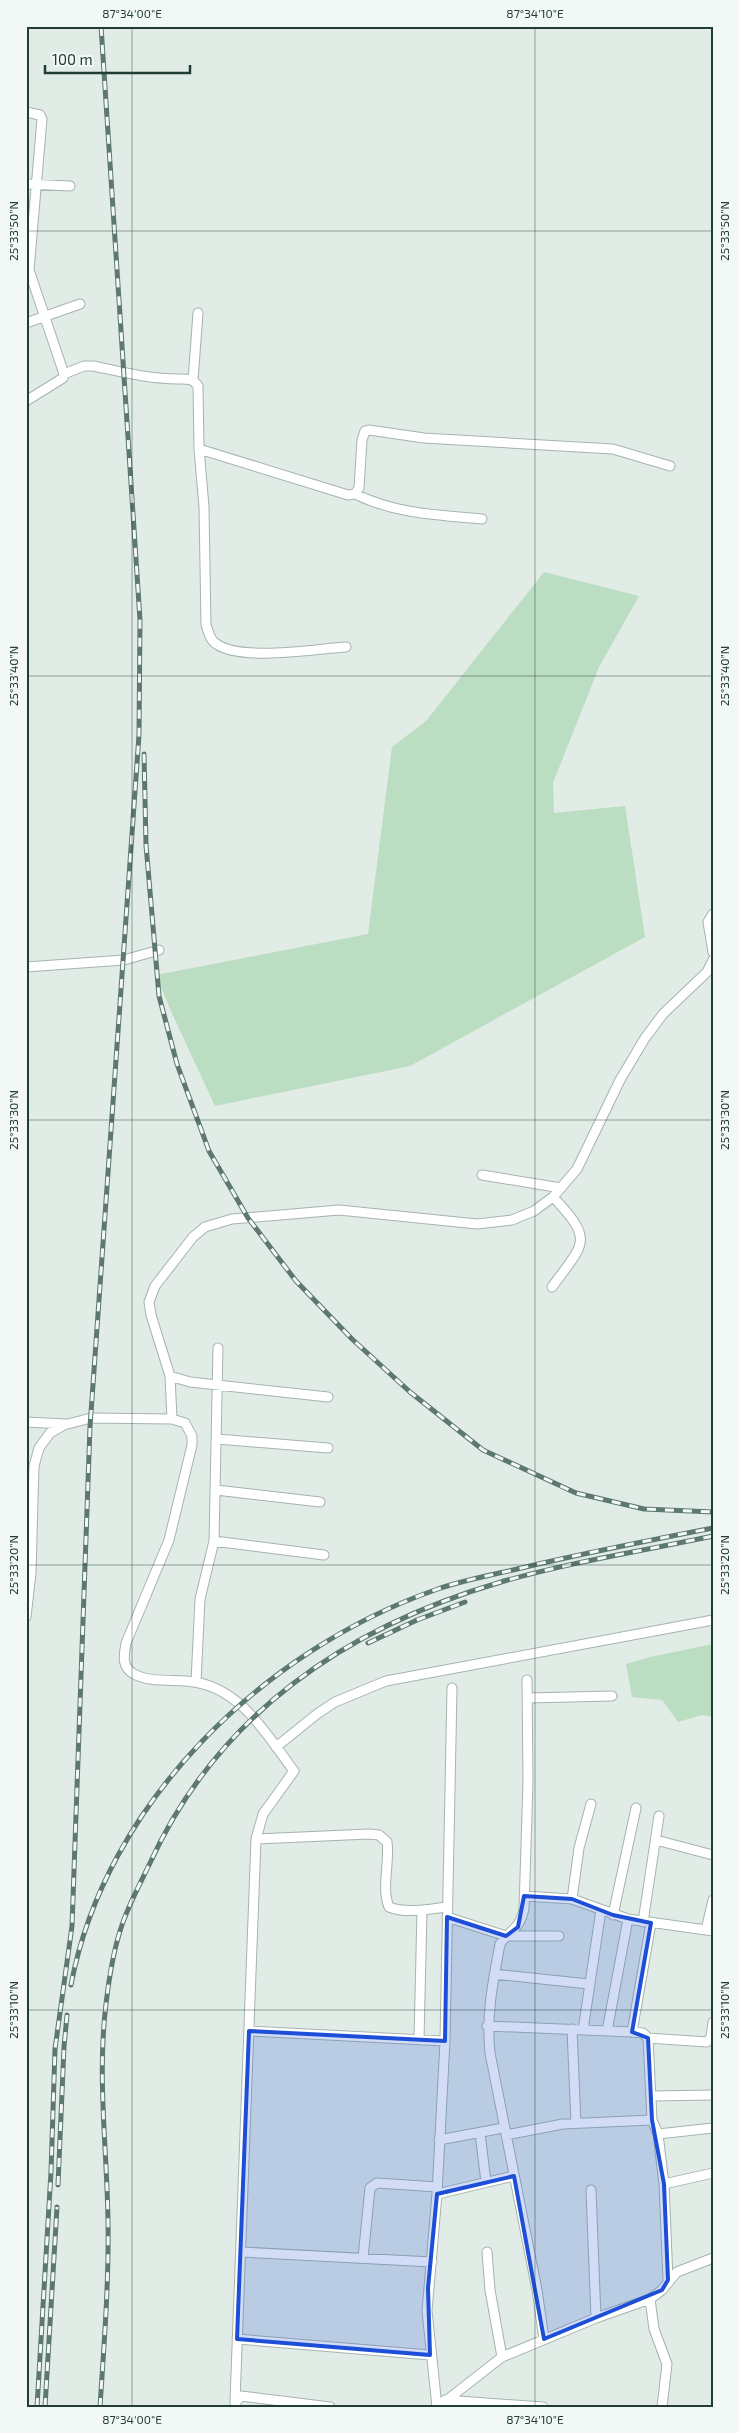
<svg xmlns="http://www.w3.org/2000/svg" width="739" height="2433" viewBox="0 0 739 2433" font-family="'Exo 2',sans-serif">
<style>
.green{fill:#bbddc1}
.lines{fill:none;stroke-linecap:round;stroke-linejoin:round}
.street-casing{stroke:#a5b4ad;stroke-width:11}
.street{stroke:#fff;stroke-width:9}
.rail-casing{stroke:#5d786f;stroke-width:5}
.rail{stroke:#f2f8f5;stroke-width:3;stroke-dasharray:9;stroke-linecap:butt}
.marked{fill:#1d4ed8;fill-opacity:0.2;stroke:#1d4ed8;stroke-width:4;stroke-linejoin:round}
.ticks{fill:none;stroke:#223d33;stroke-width:1;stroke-opacity:0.45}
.neatline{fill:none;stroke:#223d33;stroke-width:2}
.ticks-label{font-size:12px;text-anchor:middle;fill:#223d33}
</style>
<rect width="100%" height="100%" fill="#e2ece7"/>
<path class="green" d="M544 572 639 596 599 667 553 783 554 813 625 806 645 937 410 1066 215 1106 170 1009 156 975 368 934 392 747 426 721Z
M713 1644V1717L702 1715 678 1722 662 1700 632 1697 626 1664 650 1657Z"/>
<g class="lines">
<g class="street-casing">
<path id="street" d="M26 112 40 115 42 119 29 270 26 275
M26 184 70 186
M26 323 80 304
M64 374 84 366H93C122 372 149 379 178 379 186 379 193 378 198 386L199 449 204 507 206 625C209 633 210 641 218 645 244 661 315 649 346 647
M193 380 198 313
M26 401 63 378 64 374 29 270
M199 449 348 495 355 494 359 488 362 440 365 431 369 430 424 438 613 449 670 466
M355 494C396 514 438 515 482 519
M713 914 708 922 713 952
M26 967 124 960 159 950
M482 1175 561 1188
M552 1287C584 1243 595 1241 553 1197
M170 1376 190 1382 328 1397
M172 1419 185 1423 192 1436V1445L169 1540 126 1643C124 1655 121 1667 134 1674 150 1683 176 1679 194 1682 242 1689 268 1737 294 1771L263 1814 256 1839 235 2401
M26 1422 66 1424
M217 1439 328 1448
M216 1490 320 1502
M214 1541 324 1555
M26 1617 31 1573 34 1466 39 1448 50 1433 64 1425 91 1418 172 1419 170 1376 151 1315 149 1302 155 1286 193 1237 205 1227 232 1219 339 1210 477 1224 512 1220 534 1211 553 1197 577 1169 620 1080 645 1038 663 1014 707 972 713 960
M527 1680 528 1782 524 1909C519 1931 511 1928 500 1944 493 1982 486 2014 490 2053L537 2290 544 2339
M196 1682 200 1599 214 1541 218 1348
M528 1698 612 1696
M276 1747 317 1714 335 1702 386 1681 713 1620
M256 1839 369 1834 379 1835 387 1842C390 1862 381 1888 389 1907 407 1914 428 1909 447 1907
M656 1840 713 1855
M524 1896 572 1899 628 1919 713 1931
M572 1899 579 1848 591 1804
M613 1915 636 1808
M447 1917 506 1936H559
M643 1922 659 1816
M706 1930 713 1900
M494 1974 589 1984
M487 2026 632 2032 643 2033 648 2038 652 2120 658 2134 664 2184 668 2280
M572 2029 576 2123
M583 2030 601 1910
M249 2031 445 2041
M607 2031 628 1919
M632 2032 651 1923
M648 2038 707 2042 711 2037 713 2022
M419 2040 422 1910
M651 2096 713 2095
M480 2133 486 2182
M658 2134 713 2128
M506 2135 563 2124 652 2120
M439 2140 503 2128
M664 2184 713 2173
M591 2190 596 2318
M437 2194 514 2176
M242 2252 432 2262
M487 2252 490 2290 502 2357
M363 2258 370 2188 377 2183 437 2187
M650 2299 654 2329 667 2364 662 2407
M237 2339 430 2355
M445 2400 543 2407
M235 2403 241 2396 330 2407
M437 2407 427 2311 437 2194 445 2041 452 1688
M438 2407 502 2357 596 2318 650 2299 662 2290 677 2272 713 2258"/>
</g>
<use href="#street" class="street"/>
<g class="rail-casing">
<path id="rail" d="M144 754 146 845 159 996 177 1064 209 1151 248 1218 296 1281 352 1339 410 1392 483 1450 576 1493 644 1509 713 1512
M368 1643 417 1620 465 1602
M71 1985C105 1803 264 1650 435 1590 460 1581 487 1576 513 1570 579 1554 646 1541 713 1528
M58 2185 64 2047 67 2015
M37 2407 51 2172 55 2049 72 1926 90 1427 139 735 140 620 101 26
M45 2407 57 2207
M100 2407C104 2345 109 2283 108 2221 107 2148 97 2077 106 2004 109 1978 113 1951 122 1925 129 1904 140 1884 150 1863 218 1714 347 1627 501 1582 570 1562 642 1551 713 1536"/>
</g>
<use href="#rail" class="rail"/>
</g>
<path class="marked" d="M524 1896 572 1899 613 1915 651 1923 632 2032 648 2038 652 2120 664 2184 668 2280 662 2290 544 2339 514 2176 437 2194 428 2288 430 2355 237 2339 249 2031 445 2041 447 1917 506 1936 518 1927Z"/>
<path class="ticks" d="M132 26V2407M535 26V2407M26 231H713M26 676H713M26 1120H713M26 1565H713M26 2010H713"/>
<rect width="739" height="2433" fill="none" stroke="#f2f8f5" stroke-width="55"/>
<path d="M45 65v8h145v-8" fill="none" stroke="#223d33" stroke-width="2.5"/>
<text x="52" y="65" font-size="15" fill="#223d33" stroke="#f2f8f5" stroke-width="4" paint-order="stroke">100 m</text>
<rect x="28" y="28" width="684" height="2378" class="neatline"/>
<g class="ticks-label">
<text x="132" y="18">87°34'00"E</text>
<text x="535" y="18">87°34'10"E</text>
<text transform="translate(14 231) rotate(-90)" y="4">25°33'50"N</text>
<text transform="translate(725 231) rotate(-90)" y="4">25°33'50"N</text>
<text transform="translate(14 676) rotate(-90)" y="4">25°33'40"N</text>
<text transform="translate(725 676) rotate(-90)" y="4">25°33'40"N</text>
<text transform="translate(14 1120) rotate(-90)" y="4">25°33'30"N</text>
<text transform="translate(725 1120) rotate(-90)" y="4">25°33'30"N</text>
<text transform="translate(14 1565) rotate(-90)" y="4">25°33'20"N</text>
<text transform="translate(725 1565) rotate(-90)" y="4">25°33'20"N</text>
<text transform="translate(14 2010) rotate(-90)" y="4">25°33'10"N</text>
<text transform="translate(725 2010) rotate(-90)" y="4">25°33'10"N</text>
<text x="132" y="2424">87°34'00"E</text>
<text x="535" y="2424">87°34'10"E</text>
</g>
</svg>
